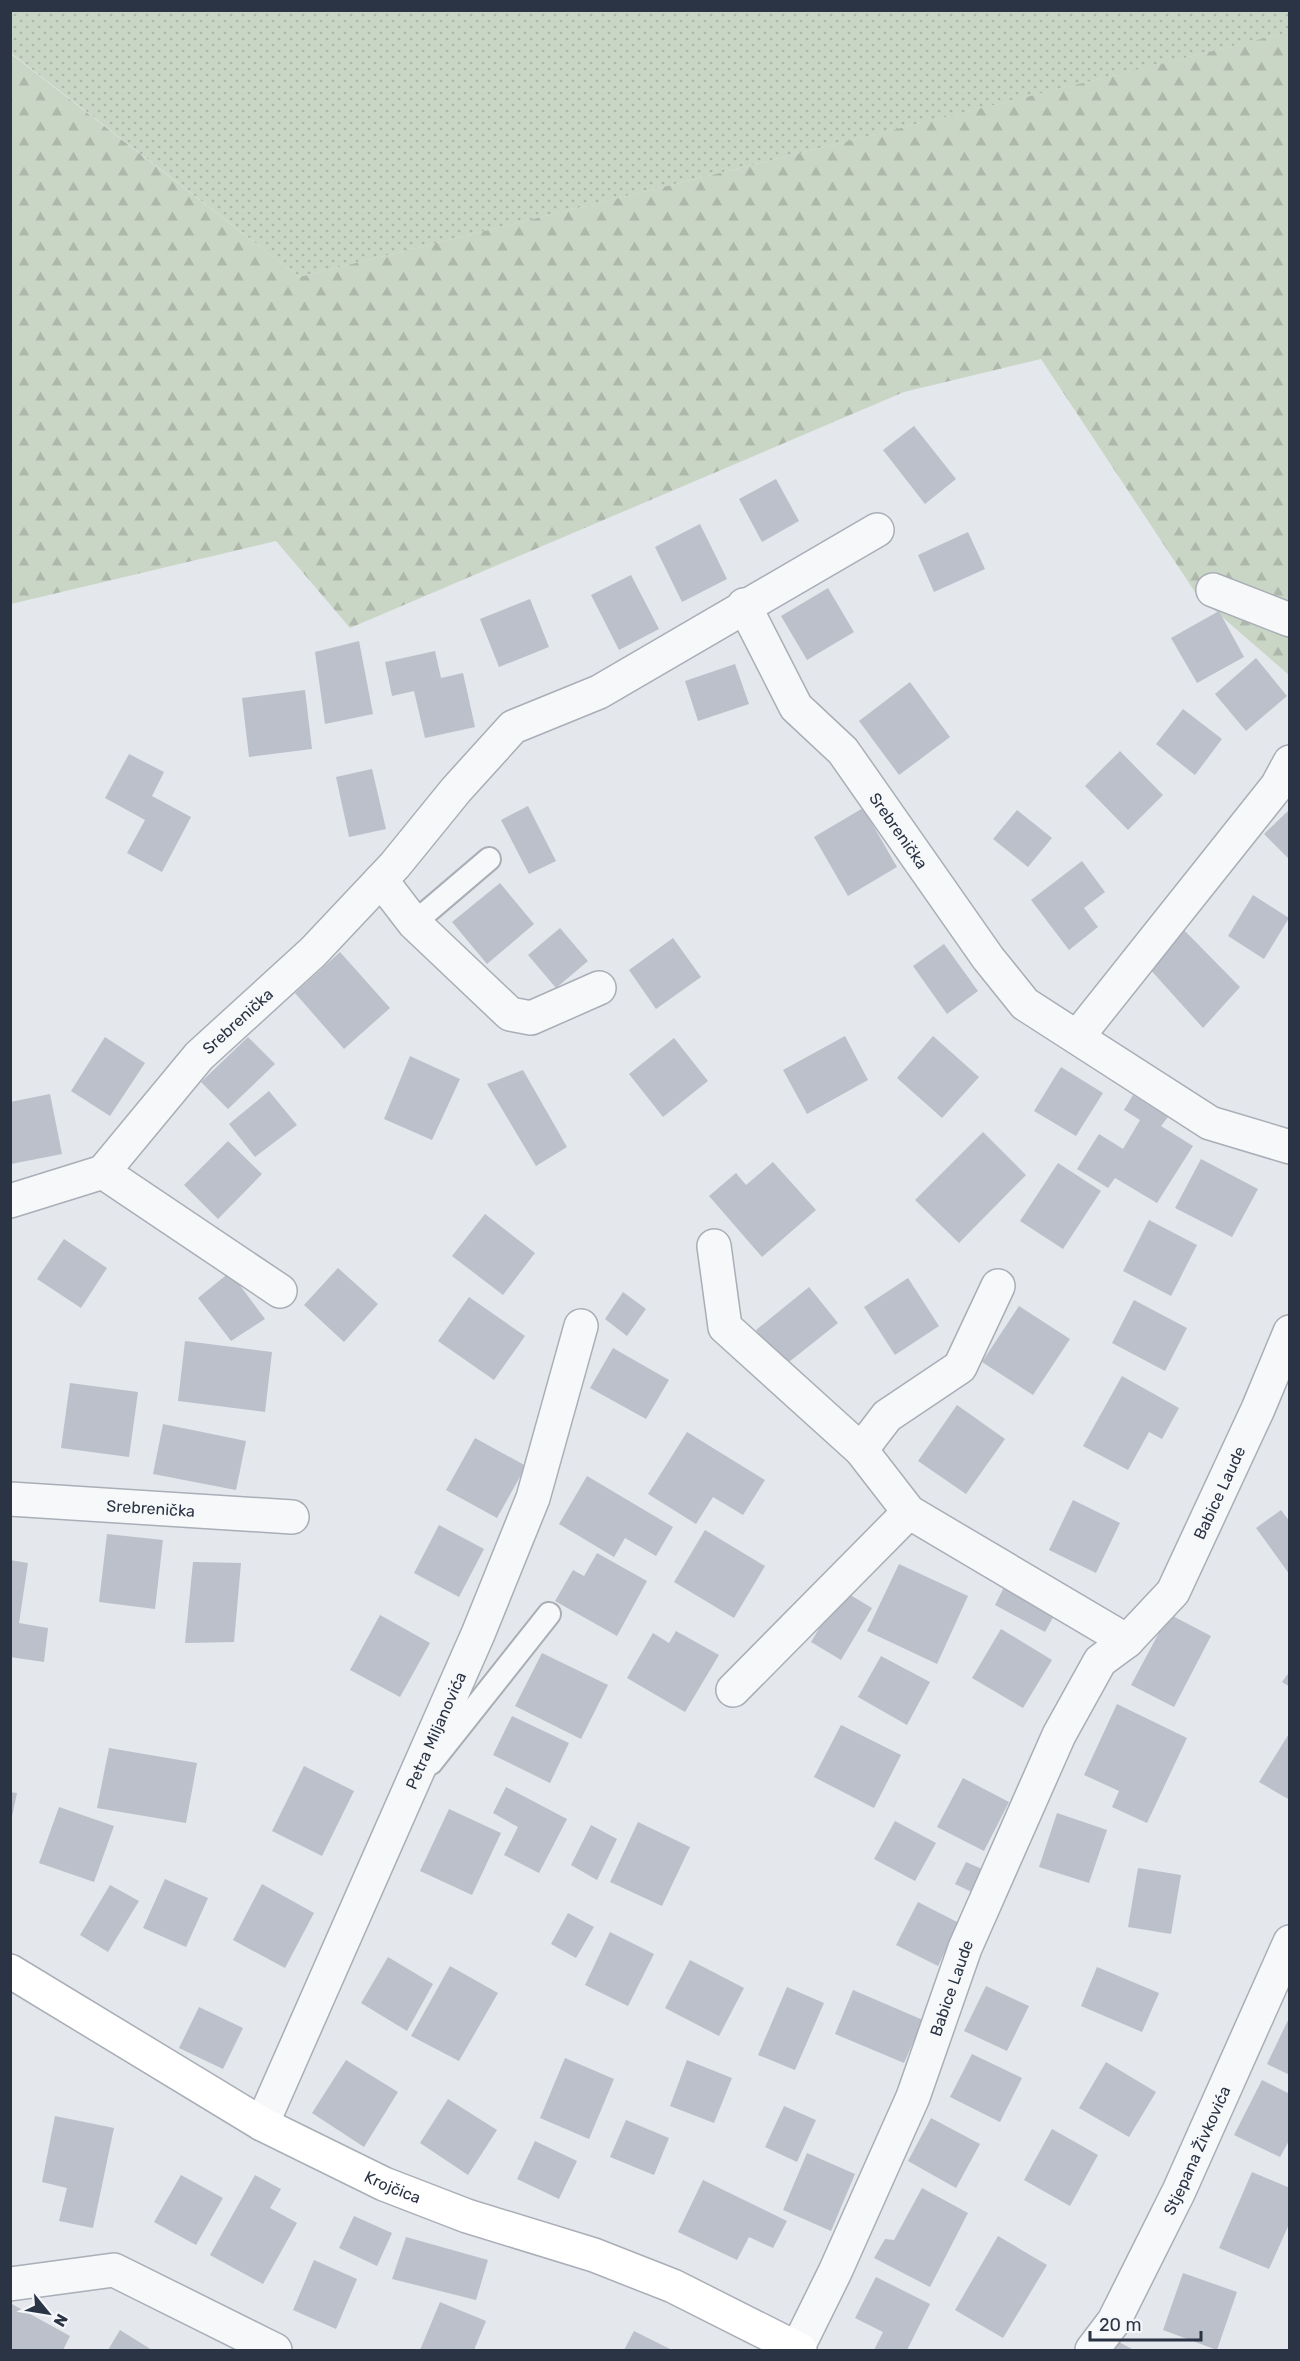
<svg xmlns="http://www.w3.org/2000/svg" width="1300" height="2361" viewBox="0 0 1300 2361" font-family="Rubik,sans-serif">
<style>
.grass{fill:url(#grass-dots)}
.forest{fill:url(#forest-firs)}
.building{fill:#bbc0ca}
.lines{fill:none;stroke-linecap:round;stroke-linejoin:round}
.service-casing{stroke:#a9aeb7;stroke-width:26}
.minor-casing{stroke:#a9aeb7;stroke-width:36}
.secondary-casing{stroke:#a9aeb7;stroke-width:36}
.service{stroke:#f7f8fa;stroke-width:22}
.minor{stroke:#f7f8fa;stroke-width:33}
.secondary{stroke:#fff;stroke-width:33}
.labels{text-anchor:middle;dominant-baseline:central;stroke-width:5;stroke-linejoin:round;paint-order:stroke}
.street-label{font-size:16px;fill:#2b3445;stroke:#f4f6f9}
</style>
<defs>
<pattern id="grass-dots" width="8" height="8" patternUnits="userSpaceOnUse" patternTransform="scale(1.5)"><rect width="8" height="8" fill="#c9d6c5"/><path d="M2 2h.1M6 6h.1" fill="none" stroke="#adb8ab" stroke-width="1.8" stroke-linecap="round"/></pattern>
<pattern id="forest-firs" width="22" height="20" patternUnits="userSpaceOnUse" patternTransform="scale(1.5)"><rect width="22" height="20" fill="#c9d6c5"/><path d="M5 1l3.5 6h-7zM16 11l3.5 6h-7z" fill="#adb8ab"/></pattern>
</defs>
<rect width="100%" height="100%" fill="#e4e7ec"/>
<path class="grass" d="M1289 10 1290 32 299 277 11 53 10 11Z"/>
<path class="forest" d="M1289 32V675L1197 595 1041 359 904 392 350 628 276 541 11 604 10 53 299 277Z"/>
<path class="building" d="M914 426 956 479 925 504 883 450Z
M776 479 799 521 762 542 739 499Z
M700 524 727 579 682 602 655 547Z
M968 532 985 569 934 592 918 555Z
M631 575 659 629 619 650 591 595Z
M828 588 854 632 807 660 781 616Z
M530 599 549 647 499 667 480 619Z
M1219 611 1244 657 1197 683 1171 638Z
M359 641 373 714 325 724 315 652Z
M435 651 441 678 463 673 475 727 425 738 414 691 392 696 385 662Z
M1256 658 1287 696 1246 731 1215 694Z
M735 664 749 704 698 721 685 681Z
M910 682 950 737 899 775 859 721Z
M305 690 312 749 249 757 242 698Z
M1183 709 1222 739 1195 775 1156 744Z
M1120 751 1163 795 1128 830 1085 786Z
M129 754 164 772 152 796 191 817 162 872 127 853 145 820 105 798Z
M372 769 386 829 349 837 336 777Z
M528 806 556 861 529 874 501 820Z
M863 808 897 867 848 896 814 837Z
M1290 809V860L1264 834Z
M1017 810 1052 838 1028 867 993 839Z
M1082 861 1105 892 1084 908 1098 927 1069 950 1031 900Z
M500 883 534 924 487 964 452 922Z
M1253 895 1289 918 1264 959 1228 936Z
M560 928 588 961 556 988 528 955Z
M1183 929 1240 987 1203 1028 1148 967Z
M673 938 701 977 656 1009 629 970Z
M944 944 978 991 947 1014 913 966Z
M340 952 390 1008 344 1049 295 993Z
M845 1036 868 1080 807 1114 783 1070Z
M933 1036 979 1077 942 1118 897 1078Z
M105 1037 145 1063 110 1116 71 1091Z
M248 1037 275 1064 228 1109 201 1082Z
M674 1038 708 1081 663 1117 629 1074Z
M410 1056 460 1079 432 1140 384 1119Z
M1061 1067 1103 1093 1076 1136 1034 1111Z
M523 1070 567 1147 536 1166 487 1084Z
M269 1091 297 1125 255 1157 229 1124Z
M50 1094 62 1154 11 1164 10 1102Z
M1133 1095 1168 1117 1161 1126 1193 1146 1157 1203 1115 1178 1108 1188 1077 1169 1099 1134 1123 1149 1140 1120 1124 1110Z
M983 1132 1026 1175 959 1243 915 1200Z
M228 1141 262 1174 218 1219 184 1185Z
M1201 1159 1258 1189 1232 1237 1175 1208Z
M773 1162 816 1210 762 1257 709 1196 736 1173 746 1185Z
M1058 1163 1101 1191 1063 1249 1020 1221Z
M485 1214 535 1253 503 1295 452 1256Z
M1149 1220 1197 1245 1171 1296 1123 1271Z
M64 1239 107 1268 81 1308 37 1279Z
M338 1268 378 1304 344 1342 304 1305Z
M230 1272 265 1319 231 1341 198 1298Z
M908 1278 939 1326 895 1355 864 1307Z
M809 1287 838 1323 784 1366 756 1330Z
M623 1292 646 1309 627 1336 605 1319Z
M469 1297 525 1336 494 1380 438 1341Z
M1134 1300 1187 1328 1165 1371 1112 1343Z
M1019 1306 1070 1339 1033 1395 982 1362Z
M185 1341 272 1352 265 1412 178 1401Z
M613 1348 669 1380 646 1419 590 1388Z
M1122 1376 1179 1408 1162 1439 1149 1432 1128 1470 1083 1446Z
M70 1383 138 1392 129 1457 61 1448Z
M957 1405 1005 1439 966 1494 918 1461Z
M163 1424 246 1441 236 1490 153 1474Z
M687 1432 765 1480 743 1515 713 1497 696 1524 648 1494Z
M475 1438 526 1466 497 1518 446 1490Z
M587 1476 673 1527 656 1556 625 1538 614 1557 559 1524Z
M1073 1500 1120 1523 1096 1573 1049 1550Z
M1281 1510 1290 1522V1575L1256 1528Z
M439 1525 484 1549 459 1597 414 1573Z
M705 1530 765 1566 734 1618 674 1582Z
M107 1534 163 1540 155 1609 99 1602Z
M597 1553 647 1581 617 1636 555 1601 573 1570 584 1576Z
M10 1560 28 1563 19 1623 48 1628 44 1662 10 1657Z
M193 1562 241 1563 234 1642 185 1643Z
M899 1564 968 1596 937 1664 867 1631Z
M1005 1585 1056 1612 1045 1632 995 1605Z
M842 1590 872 1608 841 1660 811 1642Z
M1169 1614 1211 1636 1174 1707 1131 1685Z
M380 1615 430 1643 400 1697 350 1670Z
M1001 1629 1052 1660 1023 1708 972 1678Z
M676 1631 719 1655 685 1712 627 1678 653 1633 669 1643Z
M542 1653 608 1685 581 1739 515 1706Z
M881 1656 930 1682 907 1725 858 1697Z
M1290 1671V1687L1282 1682Z
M1117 1704 1187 1738 1147 1823 1112 1807 1119 1791 1084 1775Z
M512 1716 569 1743 550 1783 493 1755Z
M841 1725 901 1755 874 1808 814 1777Z
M1290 1732V1800L1259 1782Z
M109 1748 197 1763 186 1823 97 1808Z
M304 1766 354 1791 322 1856 272 1831Z
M963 1778 1009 1802 984 1851 937 1827Z
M506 1787 567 1819 539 1873 504 1855 518 1827 493 1813Z
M10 1792 17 1793 11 1821H10Z
M59 1807 114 1826 94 1882 39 1863Z
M449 1809 501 1833 472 1895 420 1871Z
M1057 1813 1107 1830 1089 1883 1039 1867Z
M895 1821 936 1843 915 1881 874 1859Z
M638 1822 690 1847 662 1906 610 1882Z
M591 1825 617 1839 597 1880 571 1865Z
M966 1862 989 1872 978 1895 955 1884Z
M1138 1868 1181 1875 1171 1934 1128 1927Z
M165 1879 208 1898 186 1947 143 1928Z
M262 1884 314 1913 285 1968 233 1940Z
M110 1885 139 1901 108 1952 80 1935Z
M918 1902 959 1923 938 1966 896 1945Z
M568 1913 594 1927 576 1958 551 1944Z
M610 1932 654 1954 628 2006 585 1985Z
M388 1957 433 1984 407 2031 361 2003Z
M690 1960 744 1988 719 2036 665 2008Z
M450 1966 498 1993 459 2061 411 2036Z
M1097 1967 1159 1993 1142 2032 1081 2006Z
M986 1986 1029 2006 1007 2051 964 2031Z
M787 1987 824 2003 795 2070 758 2055Z
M853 1990 923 2020 904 2063 835 2034Z
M199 2007 243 2028 223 2069 179 2048Z
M1290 2016V2075L1267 2064Z
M972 2054 1022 2078 1000 2122 950 2097Z
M565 2058 614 2079 589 2139 540 2118Z
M346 2060 398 2092 364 2147 312 2113Z
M687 2060 732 2078 714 2123 670 2106Z
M1106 2062 1156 2092 1129 2137 1079 2108Z
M1262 2080 1290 2094V2139L1280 2157 1234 2135Z
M448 2099 497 2130 468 2175 420 2143Z
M784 2106 816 2120 797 2162 765 2147Z
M55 2116 114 2128 93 2228 59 2221 67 2188 42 2182Z
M931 2118 980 2144 956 2188 908 2161Z
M626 2120 669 2138 654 2175 610 2157Z
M1052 2129 1098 2155 1070 2206 1024 2180Z
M535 2141 577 2161 559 2199 517 2179Z
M807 2153 855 2174 831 2231 783 2210Z
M1252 2172 1290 2188V2222L1269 2269 1219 2248Z
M181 2175 223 2198 196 2245 154 2222Z
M255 2175 281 2189 270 2208 297 2223 263 2284 210 2255Z
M703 2180 787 2221 773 2248 749 2237 737 2260 678 2232Z
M922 2188 968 2213 930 2287 874 2258 885 2239 894 2240Z
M354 2216 392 2233 377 2266 339 2248Z
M998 2236 1047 2265 1003 2338 955 2310Z
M406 2237 488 2260 476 2300 392 2279Z
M314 2260 357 2279 336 2329 293 2310Z
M1183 2273 1237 2292 1217 2350 1163 2330Z
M876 2277 930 2304 907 2350H874L883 2332 855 2318Z
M440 2302 486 2321 474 2350H420Z
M10 2303 70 2336 63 2350H10Z
M120 2330 152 2350H108Z
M634 2331 672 2350H624Z
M1117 2341 1134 2350H1112Z"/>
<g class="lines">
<g class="service-casing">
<path id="service" d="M414 923 489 859
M431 1763 549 1614"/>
</g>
<g class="minor-casing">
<g id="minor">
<path d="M1213 590 1290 620"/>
<path id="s1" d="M744 605 796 707 843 751 988 958 1025 1004 1210 1123 1290 1147"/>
<path d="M381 880 414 923 510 1014 531 1018 599 988"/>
<path d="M1078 1036 1277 786 1290 762"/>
<path d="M103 1172 280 1291"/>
<path id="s2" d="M10 1201 103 1172 199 1056 313 952 395 865 456 790 513 727 599 692 877 530"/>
<path d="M714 1246 725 1327 861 1450"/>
<path d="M998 1286 960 1367 887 1416 861 1450 909 1512 1127 1641"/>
<path id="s3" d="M10 1499 292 1517"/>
<path d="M733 1690 909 1512"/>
<path id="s4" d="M262 2124 478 1634 533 1498 581 1326"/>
<path d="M10 2284 114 2270 275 2350"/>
<path id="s5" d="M797 2349 835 2272 913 2097 965 1948 1059 1735 1100 1661 1127 1641 1173 1592 1258 1409 1290 1332"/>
<path id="s6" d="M1092 2350 1114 2321 1179 2191 1290 1942"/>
</g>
</g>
<g class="secondary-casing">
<g id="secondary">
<path id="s7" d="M10 1971 262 2124 384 2184 467 2216 594 2255 673 2286 800 2350"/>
</g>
</g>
<use href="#service" class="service"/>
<use href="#minor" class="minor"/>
<use href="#secondary" class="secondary"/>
</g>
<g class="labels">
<g class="street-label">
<text stroke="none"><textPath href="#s1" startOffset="276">Srebrenička</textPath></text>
<text stroke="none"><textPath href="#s2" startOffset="300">Srebrenička</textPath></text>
<text stroke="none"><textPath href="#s5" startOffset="963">Babice Laude</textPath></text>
<text stroke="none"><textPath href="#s3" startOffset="141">Srebrenička</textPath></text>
<text stroke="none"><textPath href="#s4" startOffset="430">Petra Miljanovića</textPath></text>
<text stroke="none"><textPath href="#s5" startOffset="393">Babice Laude</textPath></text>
<text stroke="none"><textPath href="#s6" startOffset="226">Stjepana Živkovića</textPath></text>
<text stroke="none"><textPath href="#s7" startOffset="440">Krojčica</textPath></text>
</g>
</g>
<rect width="1300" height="2361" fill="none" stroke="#2b3445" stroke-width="24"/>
<g transform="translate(48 2313) rotate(120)" stroke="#f4f6f9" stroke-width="4.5" paint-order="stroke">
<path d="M0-4.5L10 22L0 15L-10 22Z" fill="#2b3445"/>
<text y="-9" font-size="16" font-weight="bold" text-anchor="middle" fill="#2b3445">N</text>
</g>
<path d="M1090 2331v9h111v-9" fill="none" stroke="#2b3445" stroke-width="3"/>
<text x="1099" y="2331" font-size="18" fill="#2b3445" stroke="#f4f6f9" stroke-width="4.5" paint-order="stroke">20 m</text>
</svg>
